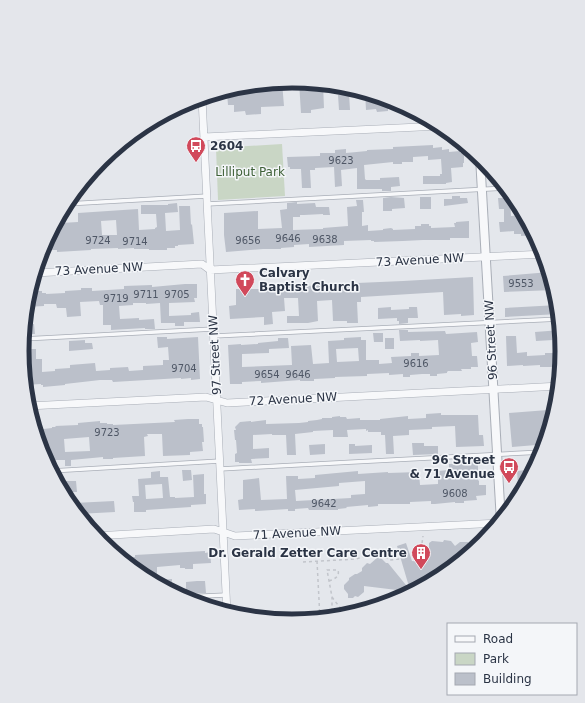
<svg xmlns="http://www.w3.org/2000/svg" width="585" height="703" viewBox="0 0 585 703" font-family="'DejaVu Sans',sans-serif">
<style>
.green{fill:#c9d6c5}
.building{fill:#bbc0ca;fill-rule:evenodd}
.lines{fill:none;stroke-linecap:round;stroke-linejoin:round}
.service-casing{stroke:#a9aeb7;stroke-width:5}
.minor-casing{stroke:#a9aeb7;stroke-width:8}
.tertiary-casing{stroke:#a9aeb7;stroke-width:10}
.path{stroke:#c2c5cb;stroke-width:1.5;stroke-dasharray:3 3;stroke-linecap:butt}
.service{stroke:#f7f8fa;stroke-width:3.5}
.minor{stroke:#f7f8fa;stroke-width:7}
.tertiary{stroke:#f7f8fa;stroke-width:8}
.labels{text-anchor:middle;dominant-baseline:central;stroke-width:3;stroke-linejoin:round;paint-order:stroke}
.number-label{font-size:10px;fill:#4f5766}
.poi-label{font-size:12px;font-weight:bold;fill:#2b3445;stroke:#f4f6f9;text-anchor:start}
.park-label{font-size:12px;fill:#3f6138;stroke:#f4f6f9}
.street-label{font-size:12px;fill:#2b3445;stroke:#f4f6f9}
.rim{fill:none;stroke:#2b3445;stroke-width:5}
</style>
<rect width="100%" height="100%" fill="#e4e7ec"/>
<path class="green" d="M282 144 285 196 218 200 216 148Z"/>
<path class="building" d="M282 82 284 106 261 107V114L246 115 245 111 234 112V105H228L227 93 241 92V87Z
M299 82 323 84 324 108 311 110V113H301Z
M365 92 388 99V111L377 112 376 109 366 110Z
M342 94H349L350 110H339L338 95H342Z
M433 145V148L442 147V150L449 149V152L460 151V153L464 152V163H463V167L451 168 452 182 446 183V184H423V176H440V174H442L441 159 428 160V156L413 157V162H402V164H393V162L364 165 365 179 366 180H380V178L399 177 400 186 391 187V191H382V189H357V168L341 170 342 186 335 187 334 167 315 168V170H310L311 188H302L301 169H290V167H288L287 157 320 156V153H335V150L346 149V153L367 151V150L393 149V147Z
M452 196H460V198H467L468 203 444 206V199H452Z
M391 197 404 198 405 208 392 209V211H383V198Z
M420 197H431V209H420Z
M498 198H510L511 216 525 215 535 235 521 236V234H514V231L500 232 499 222H504V209H499Z
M356 200H363L364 212H362V226L368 225V231L383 230V229L391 228 393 229V230L415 229V226H421V224H429V226H431V228L455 227 454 223H456V222L469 221V238H450V240H423L403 241 374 242V241H371V240L344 241V245L309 247V244L294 245V247L281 248V249H263L226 252 224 235V213L258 211V229L282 228 280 210 287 209V203L297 202V204L315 203 316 207H329L330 215H323V214L304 215H300V217H293V230L323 229V228L348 226 347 207 357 206Z
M177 203 178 212 165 213 166 231 180 230 179 206H190L191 225 192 224 194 244 178 245V246H175V248H167V250H149V249H134V248L118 249V248L91 249V250L57 252V250H46V247H43L61 214V223L78 222V213L138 209 139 230 155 229V228L157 227 156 214H141V205H168V204ZM116 220 117 235H102L101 221Z
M550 272 555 290 504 292 503 276Z
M473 277 474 315 461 316V314L444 315 443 292 361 297V302H357L358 323H347V321H333L332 300 317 301 318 321 308 323H287V316H299L298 298H284L285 311 272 312 273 324 264 325V317L230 319 229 306 236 305V289H266V290H270V292L285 291V287H289V286L308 285V286L319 285V286L357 283 403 281Z
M185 284H197V298H194L195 302 169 303V316L191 315V313L199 312 200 322H184V326H175V323H161L160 303 146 304V303H133V305L119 306 120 319 139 318V320L154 319 155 329H145V328L111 330V325H103V305H100L99 301 80 302 81 316 67 317 66 308H57L56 304H44V306L26 307 27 298 30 291H42V293H46V294L65 293V291L81 290V288H92V291L124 289V286L152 285V287Z
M558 305 559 314 505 317V308Z
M391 307V310L409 309V307H417L418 318H408V323L399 324V321H397V318L378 319V308Z
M34 324 35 334H25V325Z
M399 330H408V332L445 331 446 334 477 332 478 342 471 343 472 356H477L478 367H471V369H461L462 371H448L447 372V373L437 374V376H430V374H422L410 375V377H403V374L389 375V373L367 374V376L335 377V378L314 379V381H300V380L261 383V381L242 382V384H230L228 345 241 344V345L258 344V343L278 341V338H288L289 348 269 349V353L242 354V367L292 365 291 346 311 345 313 364 329 363 328 341 344 340V338L361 337V340H366V360H379V364L392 363 391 357 411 356V353H419V356L439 355 438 340 420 341V340L400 341ZM358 348 359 361 337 362 336 349Z
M561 330 563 352 562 367H540V365L523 366V365L507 366 506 336H516L517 353 527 352V356L545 355V353H553V340L536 341 535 332Z
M373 333H383V342H374Z
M157 337H167V339L198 337 200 379 191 380V378L181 379V378L113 382 112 380H100L65 384V385L43 387V385H41V384L25 385 23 365H25L24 349H36V359H42V372L55 371V369L70 368V365L95 363 96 371 110 370V368L128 367 129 371 143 370V366L163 365V360H169L168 347 158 348Z
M385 338H394V349H385Z
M85 340V343H92L93 349 69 351V341Z
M548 409H556L552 422 543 423 544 440H547L544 449H536V445L512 447 509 413 548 410Z
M441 413V415H478L479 435H483L484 446 456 447 455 426 432 427V429L409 430V435L393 436 394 454H386L385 435H381V432H368V430L366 431V429L347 430 348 437H333V430L313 431V432L295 434 296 455H287L286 435H272V434L253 435V449L269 448V458L251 459 252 463H239V462H235V454L237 453 236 440H235L234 430H236L235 427 240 422 251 421V422L266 420V424L299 423 308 422V421L317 420 322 419V418H332V417L340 416V417H346L347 419 360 418V420H380V419L408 416V419L426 418V414Z
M188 419H199V424H202V427H203L204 442H202L203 451 190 452V455L163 456 162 434H147L148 436 144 437 145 456 113 458V459H103V457L71 460V466H65V460H51V468H50L43 455 35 430 52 428V427H56L55 426 78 425V423L100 421V423H107V424H113V425L175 422 174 420ZM89 437 90 451 65 452 64 439Z
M412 443H424V446H438V454L413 455Z
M325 444V454L310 455 309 445Z
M349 444H355V446L372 445V453L349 454Z
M478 461V481L479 480V485H486V495L476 496 477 500 464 501V503H455V502L435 504H431V501L410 502V504H378V506L368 507V505L346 507 347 508 338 509V510H309L308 508 295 509V511H288V509L257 511H255V509L239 510 238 500 243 499V480L259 478 261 500 287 499 286 476H298V479L315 478V475L358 471V474L388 472V473L419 472 420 485 438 484V471L449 470V464L467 463V462ZM365 481V494L351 495V498L296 501 295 490 339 486V483Z
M182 470H191L192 480 183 481Z
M527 470 528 483 519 499 517 471Z
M160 471V477H168L170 497H175V498L194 497 193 475 204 474V494H206V504L191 505V507L146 510V512H134V502H133L132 496H139L138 479 151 478V472ZM162 484 163 498 146 499 145 485Z
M60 481H76L77 492H63L60 488Z
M114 501 115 512 78 514 74 509V503Z
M444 540 451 541 455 546 460 542H468L469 545 480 546 461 561 459 558 451 564H446V569L441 573V576L436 580 430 579V583L396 601 387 604 384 598 405 591 364 586V592L358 597 355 596 353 598H348V594L344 589V585L349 580V578L355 574H357L362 571V568L367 563 370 564 378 557 381 558 386 563H388L410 590 397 546 406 543 412 561 425 562 427 551 429 549V543L432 541 443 542Z
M205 551V553L210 552 211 563 193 564V569H185V568H180V565L157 567V580L172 579V589L167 590 142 576 119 557H135V555Z
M197 581H205L206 593H186V582Z"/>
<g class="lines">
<g class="service-casing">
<path id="service" d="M66 204 207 196
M207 204 507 188
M214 336 560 319
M23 339 213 329
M220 469 543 452
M51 471 220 461
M181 597 226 595"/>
</g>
<g class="minor-casing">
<path id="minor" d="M202 98 227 613
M204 137 441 126
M35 273 202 264 210 270 544 254
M28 406 206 397 227 403 560 386
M95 536 214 529 235 536 500 523"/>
</g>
<g class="tertiary-casing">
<path id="tertiary" d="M480 157 501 522"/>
</g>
<path class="path" d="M412 555 419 553 421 551 423 536
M317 561 320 619
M303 562 356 559 376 553 380 554 390 560 400 559
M329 581C334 579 340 577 338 570H327L332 597V618
M332 597C337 604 342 610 349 616"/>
<use href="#service" class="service"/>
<use href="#minor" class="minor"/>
<use href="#tertiary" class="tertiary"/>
</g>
<defs>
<g id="bus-pin" transform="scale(1)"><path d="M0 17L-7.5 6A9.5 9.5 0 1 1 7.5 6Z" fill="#d1495b" stroke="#f4f6f9"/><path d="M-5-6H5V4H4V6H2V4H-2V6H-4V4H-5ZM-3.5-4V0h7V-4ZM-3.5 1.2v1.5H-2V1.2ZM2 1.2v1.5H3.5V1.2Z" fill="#fff"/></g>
<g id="church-pin" transform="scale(1)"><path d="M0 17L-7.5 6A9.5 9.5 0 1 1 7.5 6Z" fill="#d1495b" stroke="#f4f6f9"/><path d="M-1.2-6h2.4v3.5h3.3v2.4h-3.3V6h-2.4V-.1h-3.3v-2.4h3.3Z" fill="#fff"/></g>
<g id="building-pin" transform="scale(1)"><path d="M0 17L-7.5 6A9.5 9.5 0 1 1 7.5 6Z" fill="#d1495b" stroke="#f4f6f9"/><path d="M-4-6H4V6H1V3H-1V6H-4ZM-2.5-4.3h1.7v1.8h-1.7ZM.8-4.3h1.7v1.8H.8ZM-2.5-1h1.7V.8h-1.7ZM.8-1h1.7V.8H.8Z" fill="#fff"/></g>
</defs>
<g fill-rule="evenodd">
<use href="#bus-pin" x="196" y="146"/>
<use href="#church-pin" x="245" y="280"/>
<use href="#bus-pin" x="509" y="467"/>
<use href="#building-pin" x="421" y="553"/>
</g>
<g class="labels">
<g class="number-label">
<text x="341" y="160">9623</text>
<text x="288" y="238">9646</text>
<text x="325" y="239">9638</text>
<text x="98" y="240">9724</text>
<text x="248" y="240">9656</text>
<text x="135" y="241">9714</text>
<text x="521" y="283">9553</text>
<text x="146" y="294">9711</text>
<text x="177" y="294">9705</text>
<text x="116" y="298">9719</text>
<text x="416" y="363">9616</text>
<text x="184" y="368">9704</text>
<text x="267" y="374">9654</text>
<text x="298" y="374">9646</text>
<text x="107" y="432">9723</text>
<text x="455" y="493">9608</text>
<text x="324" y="503">9642</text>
</g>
<g class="poi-label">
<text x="210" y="146">2604</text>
<text x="259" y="273">Calvary<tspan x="259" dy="14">Baptist Church</tspan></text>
<text x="495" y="460" text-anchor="end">96 Street<tspan x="495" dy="14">&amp; 71 Avenue</tspan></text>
<text x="407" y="553" text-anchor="end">Dr. Gerald Zetter Care Centre</text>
</g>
<g class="park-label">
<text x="250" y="172">Lilliput Park</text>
</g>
<g class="street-label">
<text transform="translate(420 260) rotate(-3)">73 Avenue NW</text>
<text transform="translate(99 269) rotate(-3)">73 Avenue NW</text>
<text transform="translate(491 340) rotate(-93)">96 Street NW</text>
<text transform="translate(215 355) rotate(-93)">97 Street NW</text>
<text transform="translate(293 399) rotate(-3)">72 Avenue NW</text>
<text transform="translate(297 533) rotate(-3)">71 Avenue NW</text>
</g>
</g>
<path d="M0 0H585V703H0ZM29 351a263 263 0 1 1 526 0a263 263 0 1 1-526 0Z" fill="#e4e6eb" fill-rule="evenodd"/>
<path class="rim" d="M29 351a263 263 0 1 1 526 0a263 263 0 1 1-526 0Z"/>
<rect x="447" y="623" width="130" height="72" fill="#f4f6f9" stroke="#a4a8b1"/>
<rect x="455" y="636" width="20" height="6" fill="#f7f8fa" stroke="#a4a8b1"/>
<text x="483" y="643" font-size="12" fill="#2b3445">Road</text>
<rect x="455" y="653" width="20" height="12" fill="#c9d6c5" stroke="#a4a8b1"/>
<text x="483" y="663" font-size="12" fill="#2b3445">Park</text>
<rect x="455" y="673" width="20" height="12" fill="#bbc0ca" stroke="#a4a8b1"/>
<text x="483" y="683" font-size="12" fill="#2b3445">Building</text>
</svg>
